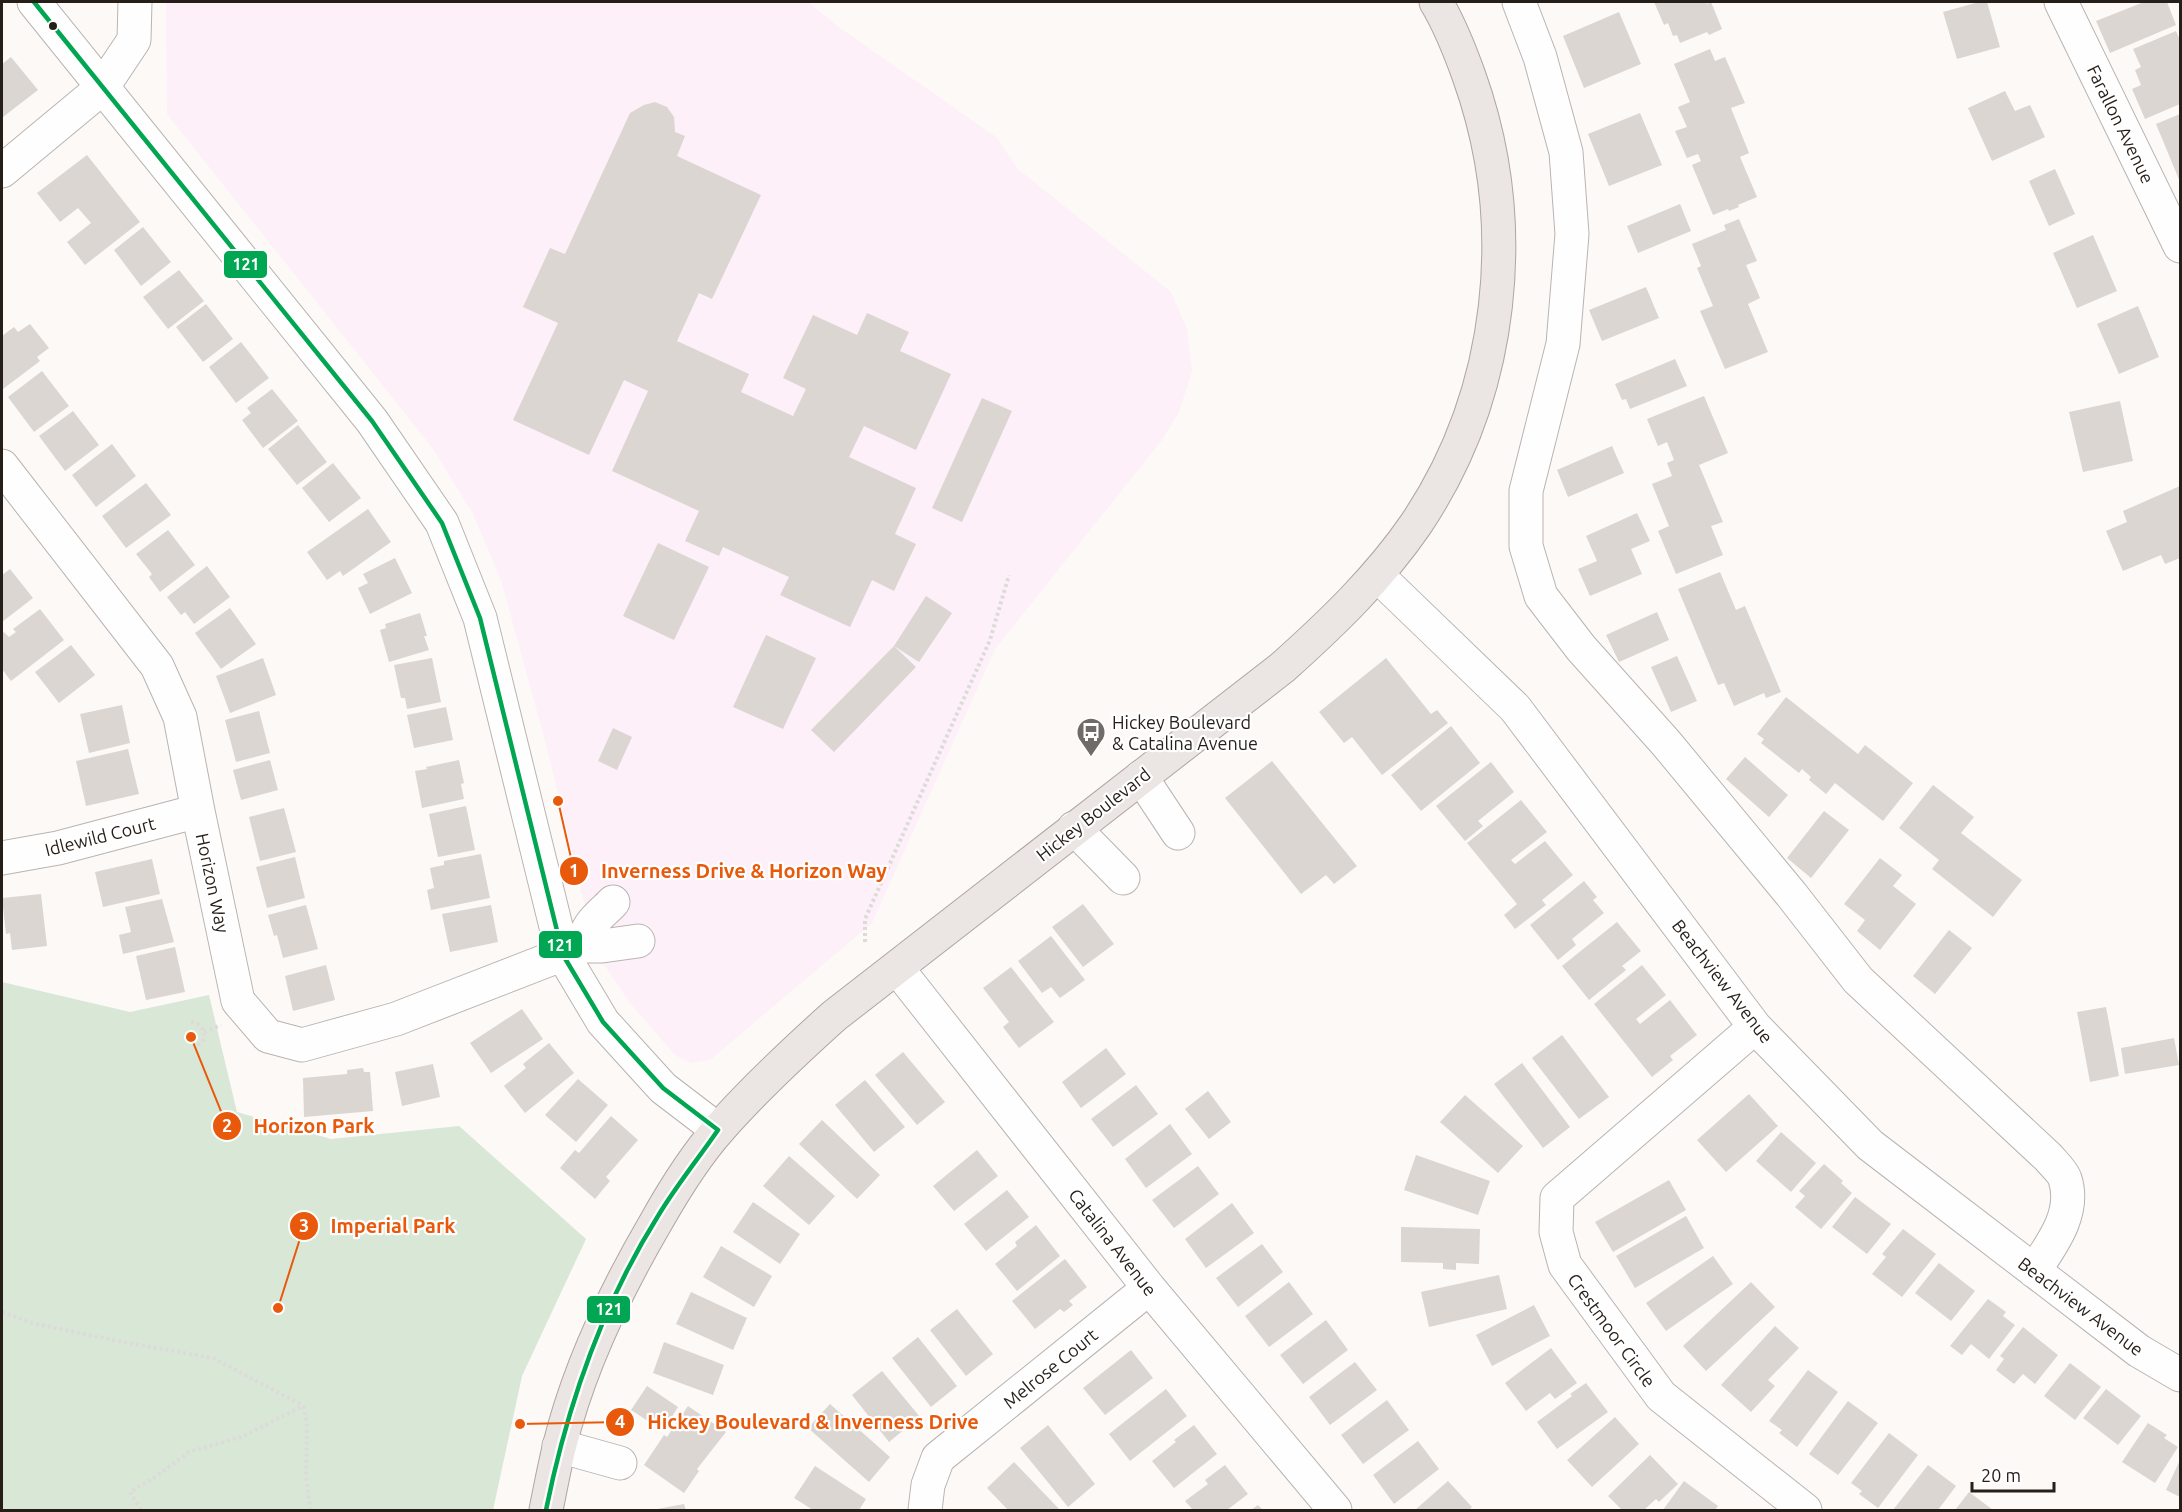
<svg xmlns="http://www.w3.org/2000/svg" width="2182" height="1512" viewBox="0 0 2182 1512" font-family="Ubuntu,sans-serif">
<style>
.education{fill:#fdf0f8}
.green{fill:#d9e7d7}
.building{fill:#dbd6d2}
.lines{fill:none;stroke-linecap:round;stroke-linejoin:round}
.minor-casing{stroke:#b9b4b1;stroke-width:35}
.major-casing{stroke:#b0a5a1;stroke-width:35}
.path{stroke:#dddbda;stroke-width:4;stroke-dasharray:3 3;stroke-linecap:butt}
.minor{stroke:#fffefe;stroke-width:33}
.major{stroke:#ebe5e3;stroke-width:33}
.bus-1-casing{stroke:#fff;stroke-width:9}
.bus-1{stroke:#00a651;stroke-width:4.5}
.bus-dot{fill:#261e19;stroke:#fff;stroke-width:2}
.labels{text-anchor:middle;dominant-baseline:central;stroke-width:4.5;stroke-linejoin:round;paint-order:stroke}
.street-label{font-size:18px;fill:#261e19;stroke:#fff}
.poi-label{font-size:18px;fill:#261e19;stroke:#fff;text-anchor:start}
.leader{fill:none;stroke:#e8590c;stroke-width:2}
.callout-dot{fill:#e8590c;stroke:#fff;stroke-width:2}
.mark-label{font-size:18px;text-anchor:middle;font-weight:bold;fill:#fff}
.callout-label{font-size:20px;text-anchor:middle;font-weight:bold;fill:#e8590c;stroke:#fff;stroke-width:4.5;stroke-linejoin:round;paint-order:stroke}
.line-badge{stroke:#fff;stroke-width:2}
.badge-label{font-size:16px;text-anchor:middle;font-weight:bold;fill:#fff}
</style>
<rect width="100%" height="100%" fill="#fcf9f7"/>
<path class="education" d="M166 2H808L840 28 996 137 1018 169 1171 292 1187 329 1192 371 1179 412 1162 440 995 649 872 923 710 1060 691 1063 675 1055 630 1003 605 966 585 906 547 748 501 580 472 512 431 446 167 114Z"/>
<path class="green" d="M2 982 130 1012 209 995 237 1112 331 1139 459 1126 586 1239 522 1376 493 1510H2Z"/>
<path class="building" d="M1654 2H1706L1707 4 1711 2 1722 29 1709 35 1707 32 1680 43 1677 35 1673 36 1668 23 1664 25Z
M1979 2H1987L2000 47 1957 59 1943 12Z
M2144 2H2167L2176 25 2110 53 2096 21Z
M1619 12 1641 64 1584 88 1563 36Z
M2176 31 2180 40V104L2145 119 2132 89 2141 85 2135 70 2141 67 2133 49Z
M1710 49 1715 61 1725 57 1745 103 1731 108 1749 153 1740 157 1757 197 1738 205 1739 207 1729 211 1728 209 1713 215 1692 165 1701 161 1698 154 1687 158 1675 131 1687 127 1678 107 1690 102 1674 64Z
M11 57 38 90 3 117 2 64Z
M2005 91 2015 111 2030 105 2045 137 1992 161 1968 108Z
M655 102 667 107 674 117 675 132 685 136 677 156 761 195 712 299 699 293 677 341 749 374 741 392 793 416 806 389 783 378 813 315 857 335 867 313 909 332 900 351 951 374 916 450 864 426 849 457 916 488 895 534 916 544 894 591 872 580 850 627 780 595 789 577 723 547 719 556 685 541 699 511 612 471 648 391 624 380 589 455 513 420 558 323 523 307 550 248 565 254 630 113 644 105Z
M1640 113 1662 165 1609 186 1588 134Z
M2180 114V182L2156 124Z
M87 155 140 222 85 265 67 242 91 223 78 208 60 222 37 193Z
M2055 169 2075 214 2049 226 2029 181Z
M1680 204 1691 231 1638 253 1627 226Z
M1739 219 1757 261 1746 265 1760 298 1748 304 1768 352 1725 369 1700 311 1713 306 1697 268 1701 266 1692 244 1726 230 1724 225Z
M143 227 171 262 141 286 114 250Z
M2093 235 2117 291 2077 308 2053 253Z
M179 270 204 301 168 329 143 297Z
M1646 287 1659 318 1602 341 1589 310Z
M206 304 233 339 203 362 176 327Z
M2138 306 2159 357 2119 374 2097 324Z
M30 324 49 348 37 357 40 361 3 389 2 336 14 327 18 332Z
M241 342 269 378 236 403 209 367Z
M1675 359 1687 386 1630 409 1626 399 1622 400 1615 384Z
M42 371 69 406 34 432 8 397Z
M272 389 298 421 263 448 242 420 251 413 247 408Z
M1704 396 1728 453 1699 465 1723 522 1711 526 1723 555 1676 574 1658 531 1669 526 1652 484 1672 476 1667 463 1674 460 1667 442 1658 446 1647 419Z
M982 398 1012 411 962 522 932 508Z
M2120 401 2133 461 2083 472 2069 412Z
M73 411 99 445 65 471 39 436Z
M298 425 327 462 297 485 268 449Z
M112 444 136 476 96 507 72 475Z
M1612 446 1624 473 1568 497 1557 470Z
M333 463 361 498 329 522 302 488Z
M146 483 171 515 126 548 102 516Z
M2180 486V558L2165 564 2161 555 2123 571 2106 531 2127 522 2123 511Z
M368 509 391 542 343 576 340 571 327 580 307 552Z
M1637 513 1650 541 1631 549 1642 574 1590 596 1578 569 1597 561 1586 536Z
M168 530 195 565 160 592 149 577 152 574 136 554Z
M658 543 709 567 674 640 623 616Z
M395 558 412 593 370 614 358 588 368 583 363 574Z
M207 566 230 597 194 624 185 612 181 615 167 597Z
M10 569 33 598 2 622V575Z
M1720 572 1736 610 1745 606 1781 692 1766 698 1764 693 1734 706 1724 683 1718 685 1678 589Z
M926 596 952 613 919 662 894 646 916 667 834 752 811 730 894 646Z
M230 608 256 644 221 669 195 633Z
M40 609 64 640 11 681 2 669V634L4 632 9 637 16 632 13 629Z
M1657 612 1669 640 1619 662 1606 635Z
M420 613 427 636H424L429 650 389 662 380 630 386 628 385 624Z
M766 635 816 658 783 729 733 707Z
M71 645 95 675 59 703 35 672Z
M1677 656 1697 701 1671 712 1651 667Z
M263 658 276 695 230 713 216 676Z
M432 658 441 702 407 709 405 698H401L394 665Z
M1386 658 1431 714 1437 710 1448 723 1382 775 1352 737 1344 743 1319 712Z
M1786 697 1858 754 1865 745 1913 783 1883 821 1835 783 1826 794 1809 780 1811 777 1802 769 1799 773 1761 743 1764 739 1757 734Z
M122 705 130 743 89 753 80 714Z
M446 707 453 740 414 748 407 715Z
M259 711 270 753 236 762 225 720Z
M1451 726 1480 763 1421 811 1391 775Z
M613 728 632 737 617 770 598 761Z
M128 749 139 794 86 806 76 761Z
M1745 757 1788 795 1769 817 1726 779Z
M270 760 278 790 241 800 233 770Z
M459 760 464 783 461 784 464 799 422 808 415 771 427 769 426 767Z
M1272 761 1357 866 1334 884 1326 875 1301 894 1225 798Z
M1491 762 1514 792 1478 821 1483 826 1465 841 1436 806Z
M1933 785 1974 817 1961 833 2022 880 1993 917 1932 869 1939 860 1899 828Z
M1521 800 1547 832 1511 860 1515 864 1545 841 1573 875 1542 900 1546 905 1515 929 1504 915 1517 904 1467 843Z
M466 806 475 850 438 857 429 814Z
M284 808 296 852 260 861 249 817Z
M1824 811 1849 830 1811 878 1787 858Z
M481 854 490 898 431 910 427 890 434 888 430 868 444 865V861Z
M295 857 305 898 267 908 256 867Z
M1880 858 1902 875 1893 886 1916 904 1880 950 1857 931 1865 920 1844 904Z
M152 859 160 894 103 907 95 872Z
M1584 881 1597 897 1593 900 1604 913 1572 939 1576 945 1558 960 1530 925Z
M41 894 47 946 12 950 10 933 6 934 2 898Z
M162 899 174 942 123 954 119 935 131 932 125 907Z
M1083 904 1114 944 1083 967 1052 927Z
M306 905 318 949 283 958 277 935 274 936 268 915Z
M491 905 498 942 450 952 442 914Z
M1617 922 1641 951 1622 966 1626 970 1589 1000 1562 966Z
M1949 930 1972 948 1935 994 1913 976Z
M1051 936 1085 980 1060 998 1051 987 1042 993 1018 961Z
M175 947 185 992 146 1000 136 956Z
M326 965 335 1000 293 1011 285 976Z
M1642 965 1666 995 1636 1019 1640 1024 1670 1000 1697 1035 1670 1056 1673 1060 1652 1077 1594 1004Z
M1011 967 1054 1022 1019 1048 1003 1027 1009 1022 983 988Z
M2106 1007 2119 1076 2090 1082 2077 1012Z
M522 1009 543 1039 491 1073 470 1043Z
M1562 1035 1609 1097 1579 1119 1532 1058Z
M2174 1038 2179 1065 2125 1074 2121 1048Z
M549 1043 574 1073 525 1113 504 1086 526 1068 523 1064Z
M1106 1048 1126 1074 1081 1108 1062 1082Z
M903 1052 945 1102 917 1125 875 1075Z
M1522 1063 1570 1127 1543 1148 1494 1084Z
M433 1064 440 1097 402 1106 395 1072Z
M363 1068 364 1072H370L373 1111 304 1117 303 1078 347 1074V1070Z
M578 1079 608 1105 576 1142 545 1115Z
M865 1080 905 1127 874 1152 835 1105Z
M1136 1085 1158 1114 1113 1147 1091 1119Z
M1208 1091 1231 1122 1209 1139 1185 1109Z
M1749 1094 1778 1126 1726 1172 1697 1140Z
M1465 1095 1523 1146 1498 1173 1440 1122Z
M611 1116 638 1140 606 1177 610 1181 595 1199 560 1168 575 1150 579 1153Z
M822 1120 880 1175 857 1199 799 1144Z
M1170 1124 1192 1154 1146 1188 1125 1159Z
M1781 1132 1816 1163 1791 1192 1756 1161Z
M977 1150 998 1176 954 1211 933 1186Z
M1416 1155 1490 1181 1478 1215 1404 1190Z
M789 1156 835 1196 809 1225 763 1186Z
M1824 1164 1843 1181 1841 1183 1852 1193 1821 1229 1795 1207 1805 1196 1799 1191Z
M1198 1166 1219 1194 1174 1228 1152 1200Z
M1669 1180 1686 1210 1613 1252 1595 1222Z
M1007 1190 1029 1217 986 1251 964 1224Z
M1855 1197 1891 1224 1867 1254 1832 1227Z
M753 1202 800 1234 780 1264 733 1232Z
M1232 1203 1254 1233 1206 1268 1185 1239Z
M1686 1216 1704 1248 1635 1288 1616 1256Z
M1036 1225 1060 1256 1017 1291 995 1264 1017 1246 1015 1242Z
M1401 1227 1480 1229 1479 1264 1456 1263V1270L1443 1269V1263L1401 1262Z
M1903 1229 1936 1254 1902 1297 1872 1274 1886 1257 1882 1254Z
M1262 1244 1283 1272 1238 1307 1216 1278Z
M721 1246 772 1276 754 1307 703 1277Z
M1713 1256 1733 1284 1666 1331 1646 1303Z
M1065 1259 1087 1287 1069 1301 1073 1305 1064 1312 1060 1309 1035 1329 1012 1301Z
M1939 1263 1975 1291 1951 1321 1915 1293Z
M1499 1275 1507 1309 1429 1327 1421 1292Z
M1289 1282 1313 1314 1269 1347 1245 1316Z
M1751 1282 1775 1307 1706 1371 1683 1346Z
M691 1292 747 1318 733 1350 676 1324Z
M1988 1299 2006 1312 2003 1316 2015 1325 1989 1359 1971 1344 1962 1355 1950 1346Z
M1534 1305 1550 1336 1492 1366 1476 1335Z
M957 1309 993 1354 966 1376 930 1330Z
M1326 1320 1348 1350 1303 1384 1280 1355Z
M1775 1326 1799 1348 1768 1380 1775 1386 1751 1412 1721 1385Z
M2023 1327 2058 1355 2035 1384 2023 1374 2014 1384 1996 1370 2004 1359 2000 1356Z
M918 1337 957 1386 931 1407 892 1358Z
M664 1342 724 1365 713 1395 653 1373Z
M1551 1348 1577 1383 1555 1399 1550 1393 1526 1411 1505 1383Z
M1131 1350 1153 1378 1105 1415 1083 1388Z
M1355 1362 1377 1390 1330 1425 1309 1397Z
M2070 1363 2101 1387 2075 1420 2044 1396Z
M1808 1370 1838 1392 1797 1447 1779 1433 1782 1430 1769 1421Z
M882 1371 920 1417 889 1442 852 1395Z
M1586 1383 1608 1412 1557 1449 1537 1422 1572 1396 1570 1394Z
M647 1386 678 1407 663 1431 631 1410Z
M1166 1389 1187 1416 1130 1461 1109 1434Z
M2106 1389 2141 1416 2118 1445 2083 1418Z
M1387 1400 1409 1430 1363 1464 1341 1435Z
M1848 1401 1878 1423 1838 1475 1809 1454Z
M830 1404 890 1457 869 1482 808 1428Z
M688 1406 726 1432 697 1469 699 1471 684 1493 644 1465 664 1435 667 1437Z
M1615 1417 1639 1444 1592 1487 1567 1460Z
M2148 1423 2167 1435 2164 1438 2178 1447 2155 1483 2122 1462Z
M1048 1425 1095 1484 1068 1507 1020 1448Z
M1194 1425 1217 1454 1174 1488 1152 1461 1176 1442 1174 1440Z
M1889 1433 1918 1455 1878 1508 1859 1494 1862 1491 1851 1483Z
M1418 1441 1439 1469 1394 1504 1373 1475Z
M1650 1455 1678 1484 1659 1502 1656 1499 1644 1510H1622L1608 1496Z
M2180 1460V1497L2166 1490Z
M1014 1462 1060 1510H1008L987 1488Z
M1225 1465 1248 1494 1227 1510H1193L1185 1501 1208 1484 1205 1480Z
M1928 1465 1956 1486 1938 1510H1893Z
M815 1466 866 1499 859 1510H813L794 1498Z
M1448 1481 1472 1507 1469 1510H1415Z
M1684 1481 1718 1506 1715 1510H1663Z
M1969 1492 1993 1510H1955Z
M684 1504 686 1510H657V1509Z
M1258 1505 1263 1510H1251Z"/>
<g class="lines">
<g class="minor-casing">
<path id="minor" d="M34 2 372 421 442 523 480 618 563 955 603 1022 663 1088 718 1130
M1519 2 1540 57 1566 152 1572 234 1563 344 1526 491V546L1541 596 1581 648 1666 743 1791 894 1858 980 2048 1157C2053 1163 2063 1172 2065 1179 2076 1213 2052 1244 2034 1271
M2061 2 2180 246
M2 171 102 88 134 40 135 2
M2 466 157 666 180 717 198 811 238 1001 268 1036 302 1045 396 1019 584 946H602L638 941
M1377 575 1515 708 1755 1027 1870 1145 2139 1351 2180 1375
M1141 777 1178 833
M1074 828 1123 878
M2 858 58 848 198 811
M584 946C584 925 600 916 613 902
M897 968 1149 1288 1335 1510
M1755 1027 1557 1198 1556 1232 1565 1265 1661 1396 1805 1510
M559 1446 620 1463
M925 1510 928 1485 938 1458 1149 1288"/>
</g>
<g class="major-casing">
<path id="major" d="M546 1510C550 1490 554 1469 559 1448 578 1369 615 1292 656 1222 674 1190 695 1156 720 1128 755 1088 794 1052 834 1016L1283 667C1332 623 1379 578 1416 524 1504 393 1522 224 1469 76 1460 51 1450 25 1436 2"/>
</g>
<path class="path" d="M865 942V919L990 640 1009 575
M191 1022C202 1023 206 1032 203 1042L195 1047
M204 1032 221 1025
M2 1312 32 1323 117 1341 213 1358 304 1406
M304 1406 307 1427 306 1476 310 1510
M141 1510 130 1492 154 1478 189 1452 241 1437 303 1406"/>
<use href="#minor" class="minor"/>
<use href="#major" class="major"/>
<g class="bus-1-casing">
<path id="bus-1" d="M34 2 372 421 442 523 480 618 563 955 603 1022 663 1088 718 1130
M546 1510C567 1406 601 1307 658 1216 676 1186 698 1159 718 1130"/>
</g>
<use href="#bus-1" class="bus-1"/>
</g>
<defs>
<g id="bus-pin" transform="scale(1.5)"><path d="M0 17L-7.5 6A9.5 9.5 0 1 1 7.5 6Z" fill="#716b67" stroke="#fff"/><path d="M-5-6H5V4H4V6H2V4H-2V6H-4V4H-5ZM-3.5-4V0h7V-4ZM-3.5 1.2v1.5H-2V1.2ZM2 1.2v1.5H3.5V1.2Z" fill="#fff"/></g>
</defs>
<g fill-rule="evenodd">
<use href="#bus-pin" x="1091" y="732"/>
</g>
<circle class="bus-dot" cx="53" cy="26" r="5"/>
<g class="labels">
<g class="street-label">
<text transform="translate(2121 124) rotate(64)">Farallon Avenue</text>
<text transform="translate(1093 814) rotate(-38)">Hickey Boulevard</text>
<text transform="translate(100 836) rotate(-14)">Idlewild Court</text>
<text transform="translate(213 883) rotate(78)">Horizon Way</text>
<text transform="translate(1723 981) rotate(52)">Beachview Avenue</text>
<text transform="translate(1113 1242) rotate(52)">Catalina Avenue</text>
<text transform="translate(2081 1306) rotate(37)">Beachview Avenue</text>
<text transform="translate(1612 1330) rotate(54)">Crestmoor Circle</text>
<text transform="translate(1050 1368) rotate(-39)">Melrose Court</text>
</g>
<g class="poi-label">
<text x="1112" y="722">Hickey Boulevard<tspan x="1112" dy="21">&amp; Catalina Avenue</tspan></text>
</g>
</g>
<path class="leader" d="M558 801L574 871M191 1037L227 1126M278 1308L304 1226M520 1424L620 1422"/>
<g class="callout-dot">
<circle cx="558" cy="801" r="6"/>
<circle cx="191" cy="1037" r="6"/>
<circle cx="278" cy="1308" r="6"/>
<circle cx="520" cy="1424" r="6"/>
<circle cx="574" cy="871" r="15"/>
<circle cx="227" cy="1126" r="15"/>
<circle cx="304" cy="1226" r="15"/>
<circle cx="620" cy="1422" r="15"/>
</g>
<g class="mark-label">
<text x="574" y="877">1</text>
<text x="227" y="1132">2</text>
<text x="304" y="1232">3</text>
<text x="620" y="1428">4</text>
</g>
<g class="callout-label">
<text x="744" y="878">Inverness Drive &amp; Horizon Way</text>
<text x="314" y="1133">Horizon Park</text>
<text x="393" y="1233">Imperial Park</text>
<text x="813" y="1429">Hickey Boulevard &amp; Inverness Drive</text>
</g>
<g class="line-badge">
<rect x="223" y="250" width="45" height="29" rx="6" fill="#00a651"/>
<rect x="538" y="930" width="45" height="29" rx="6" fill="#00a651"/>
<rect x="586" y="1295" width="45" height="29" rx="6" fill="#00a651"/>
</g>
<g class="badge-label">
<text x="246" y="270">121</text>
<text x="560" y="951">121</text>
<text x="609" y="1315">121</text>
</g>
<rect width="2182" height="1512" fill="none" stroke="#261e19" stroke-width="6"/>
<path d="M1972 1482v9h82v-9" fill="none" stroke="#261e19" stroke-width="3"/>
<text x="1981" y="1482" font-size="18" fill="#261e19" stroke="#ffffff" stroke-width="4.5" paint-order="stroke">20 m</text>
</svg>
